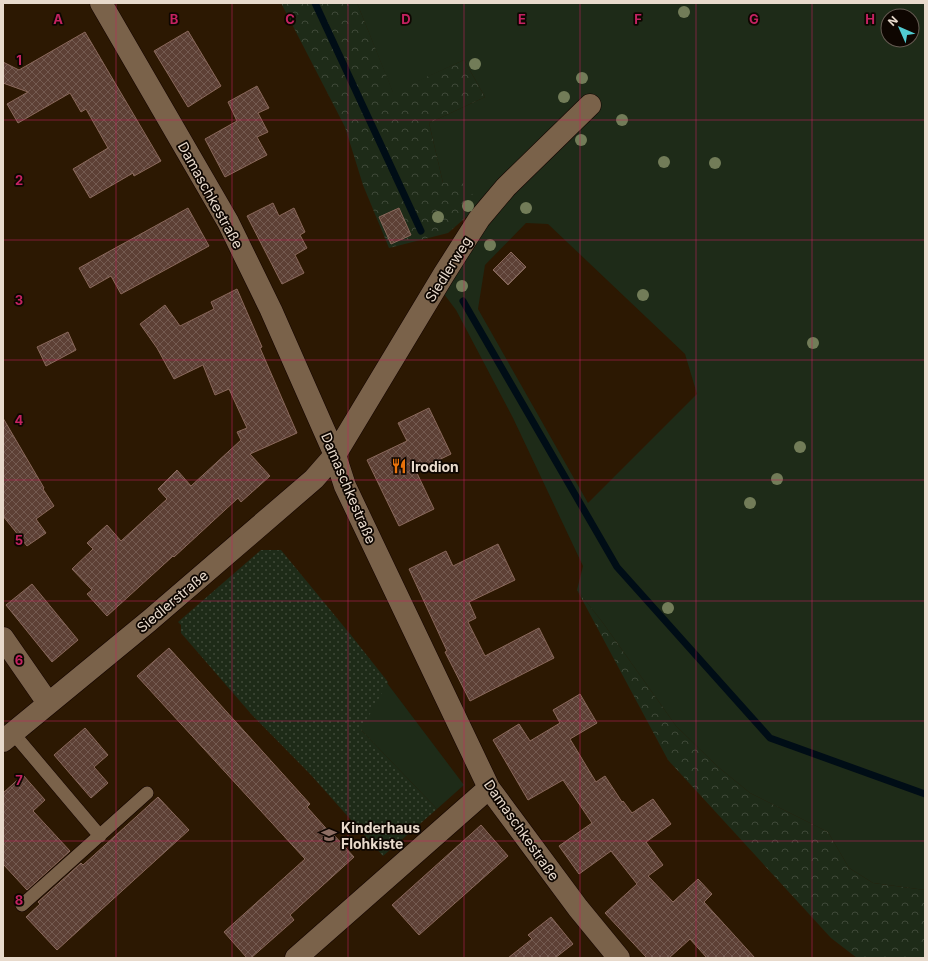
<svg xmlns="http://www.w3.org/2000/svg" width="928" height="961" viewBox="0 0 928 961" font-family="Inter,sans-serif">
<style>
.grass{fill:#1e2b18;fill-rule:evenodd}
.forest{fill:url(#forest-crowns)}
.park{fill:url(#park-dots)}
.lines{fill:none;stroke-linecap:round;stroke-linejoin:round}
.stream{stroke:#000d16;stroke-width:7}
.building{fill:url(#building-cross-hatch);stroke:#8a685b}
.lane-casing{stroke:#130300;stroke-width:14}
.street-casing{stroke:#130300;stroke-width:23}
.lane{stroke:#7a624a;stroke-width:13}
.street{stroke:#7a624a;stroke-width:22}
.tree{fill:#727c58}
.grid{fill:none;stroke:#c42261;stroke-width:1;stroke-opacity:0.55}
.labels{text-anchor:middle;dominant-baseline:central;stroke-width:3.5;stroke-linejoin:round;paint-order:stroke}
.street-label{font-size:14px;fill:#e8dacc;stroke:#0e0601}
.poi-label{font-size:14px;font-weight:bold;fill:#e8dacc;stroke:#0e0601;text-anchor:start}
.grid-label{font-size:13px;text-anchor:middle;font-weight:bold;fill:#c42261;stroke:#0e0601;stroke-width:3.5;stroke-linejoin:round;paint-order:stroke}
</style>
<defs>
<pattern id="forest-crowns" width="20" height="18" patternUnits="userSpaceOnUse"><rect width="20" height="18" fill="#1e2b18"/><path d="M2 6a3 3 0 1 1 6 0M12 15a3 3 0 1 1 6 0" fill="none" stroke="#3f4938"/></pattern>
<pattern id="park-dots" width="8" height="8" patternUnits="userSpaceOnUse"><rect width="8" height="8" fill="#1e2b18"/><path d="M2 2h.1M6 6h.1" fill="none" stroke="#3f4938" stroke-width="1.8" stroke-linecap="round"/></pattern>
<pattern id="building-cross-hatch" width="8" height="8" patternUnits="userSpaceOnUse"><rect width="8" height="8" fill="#5d4035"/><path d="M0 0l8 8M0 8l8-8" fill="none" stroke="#745b51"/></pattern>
</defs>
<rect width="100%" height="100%" fill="#2c1802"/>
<path class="grass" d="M357 3H925V890L873 883 849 868 828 832 750 793 718 767 676 726 603 623 577 590 583 566 513 418 456 310 444 294 484 230 443 183 429 123 485 97 464 60 393 93ZM888 16H912V40H888ZM526 223 548 224 685 354 697 394 588 503 478 309 485 265Z
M350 634 464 785 437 809 361 730Z"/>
<path class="forest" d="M281 3H357L393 92 464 60 485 97 429 123 443 183 460 180 481 204 448 233 389 248 363 185 345 127Z
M577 590 603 623 676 726 718 767 750 793 828 832 849 868 873 883 925 890V958H857L831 938 668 760Z"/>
<path class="park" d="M261 550H281L350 634 388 682 361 730 437 809 383 856 311 775 252 715 181 633V625L178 622Z"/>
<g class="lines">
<path class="stream" d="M315 3 421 231
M463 301 617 567 770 738 925 794"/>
</g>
<path class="building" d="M188 31 221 86 188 107 154 51Z
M85 32 161 161 134 176 133 173 90 198 73 169 108 148 86 109 81 112 70 93 18 123 7 104 28 92 3 83V62L19 70Z
M257 86 269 108 258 113 268 132 257 137 267 155 225 177 205 139 237 121 228 102Z
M273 203 279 216 294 208 305 232 300 235 307 248 295 255 304 273 282 284 247 216Z
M188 208 209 246 121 294 111 276 90 288 79 268Z
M399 208 411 235 391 244 379 217Z
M511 252 526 267 508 285 493 270Z
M237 289 262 347 260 348 297 433 250 454 270 476 241 502 238 498 174 557 173 556 107 616 87 594 92 590 72 569 93 549 87 543 107 525 121 541 167 499 158 489 177 470 191 486 241 440 237 432 247 428 229 389 215 395 203 365 174 379 157 348 140 324 165 305 180 326 214 309 211 302Z
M68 332 76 350 46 366 37 347Z
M429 408 451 454 416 471 434 509 399 526 367 460 407 441 398 423Z
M3 418 44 488 43 489 54 506 36 519 46 533 27 546 3 516Z
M498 544 515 580 469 602 476 618 468 622 485 656 539 628 554 658 470 701 445 652 447 651 409 569 446 551 453 566Z
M32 584 78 640 52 662 6 605Z
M169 648 310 804 307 807 332 835 333 834 354 857 290 915 294 920 251 958H247L224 932 305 859 137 676Z
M580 694 597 723 570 739 596 782 605 776 622 802 623 801 632 813 653 799 671 824 646 842 663 865 648 876 673 902 698 879 712 894 704 902 755 958H707L690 939 669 958H647L605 913 637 884 611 851 579 874 559 846 592 823 563 780 528 800 493 740 519 724 530 741 560 723 553 710Z
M85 728 108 755 94 767 108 783 91 798 54 755Z
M23 775 45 800 33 811 70 851 27 890 3 864V793Z
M158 797 189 830 57 950 26 917 40 904 38 902 81 863 83 865Z
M481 825 508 856 419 935 392 905Z
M551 917 573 944 555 958H508L532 939 528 935Z"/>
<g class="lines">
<g class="lane-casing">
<path id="lane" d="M13 733 100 836
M22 905 147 793"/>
</g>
<g class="street-casing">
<path id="street" d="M101 3 228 222 271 310 335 455 345 486 489 788 578 908 619 958
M3 638 48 703
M3 741 149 621 314 479 335 455 444 274 479 219 506 187 590 105
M296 958 489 788"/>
</g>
<use href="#lane" class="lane"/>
<use href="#street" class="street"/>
</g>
<g class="tree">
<circle cx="684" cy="12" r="6"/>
<circle cx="475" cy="64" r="6"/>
<circle cx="582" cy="78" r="6"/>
<circle cx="564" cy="97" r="6"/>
<circle cx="622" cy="120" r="6"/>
<circle cx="581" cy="140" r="6"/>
<circle cx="664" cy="162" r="6"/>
<circle cx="715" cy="163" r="6"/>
<circle cx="468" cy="206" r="6"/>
<circle cx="526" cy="208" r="6"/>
<circle cx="438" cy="217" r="6"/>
<circle cx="490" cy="245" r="6"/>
<circle cx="462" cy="286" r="6"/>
<circle cx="643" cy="295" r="6"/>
<circle cx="813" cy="343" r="6"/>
<circle cx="800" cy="447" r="6"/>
<circle cx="777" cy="479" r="6"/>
<circle cx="750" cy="503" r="6"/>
<circle cx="668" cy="608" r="6"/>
</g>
<path class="grid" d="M116 3V958M232 3V958M348 3V958M464 3V958M580 3V958M696 3V958M812 3V958M3 120H925M3 240H925M3 360H925M3 480H925M3 601H925M3 721H925M3 841H925"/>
<defs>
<g id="restaurant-bare" transform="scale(1.2)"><path d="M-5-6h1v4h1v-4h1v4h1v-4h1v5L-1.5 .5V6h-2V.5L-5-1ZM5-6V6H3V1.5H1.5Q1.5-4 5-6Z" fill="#e8710a" stroke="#0e0601" stroke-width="2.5" paint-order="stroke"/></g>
<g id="school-bare" transform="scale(1.2)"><path d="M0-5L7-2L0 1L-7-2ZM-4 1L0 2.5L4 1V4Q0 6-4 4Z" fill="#8d6e63" stroke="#0e0601" stroke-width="2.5" paint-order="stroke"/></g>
</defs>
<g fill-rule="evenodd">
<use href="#restaurant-bare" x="399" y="466"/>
<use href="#school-bare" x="329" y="835"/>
</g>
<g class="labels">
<g class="street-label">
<text transform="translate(211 195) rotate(61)">Damaschkestraße</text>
<text transform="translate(448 269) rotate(-58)">Siedlerweg</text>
<text transform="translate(349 488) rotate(67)">Damaschkestraße</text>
<text transform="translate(172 601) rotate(-40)">Siedlerstraße</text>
<text transform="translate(522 830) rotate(55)">Damaschkestraße</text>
</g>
<g class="poi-label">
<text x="411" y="466">Irodion</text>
<text x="341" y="827">Kinderhaus<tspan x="341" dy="16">Flohkiste</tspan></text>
</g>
</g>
<g class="grid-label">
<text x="58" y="24">A</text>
<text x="174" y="24">B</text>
<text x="290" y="24">C</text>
<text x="406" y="24">D</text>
<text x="522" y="24">E</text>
<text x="638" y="24">F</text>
<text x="754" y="24">G</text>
<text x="870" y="24">H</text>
<text x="19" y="65">1</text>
<text x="19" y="185">2</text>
<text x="19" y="305">3</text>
<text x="19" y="425">4</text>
<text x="19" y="545">5</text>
<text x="19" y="665">6</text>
<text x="19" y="785">7</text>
<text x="19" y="905">8</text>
</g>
<rect width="928" height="961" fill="none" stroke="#e8dacc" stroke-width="8"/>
<g transform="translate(900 28) rotate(315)"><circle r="19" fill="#0e0601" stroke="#655b52"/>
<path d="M0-3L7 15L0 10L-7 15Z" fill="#51ccd2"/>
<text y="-6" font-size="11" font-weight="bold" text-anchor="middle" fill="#e8dacc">N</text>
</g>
</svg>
